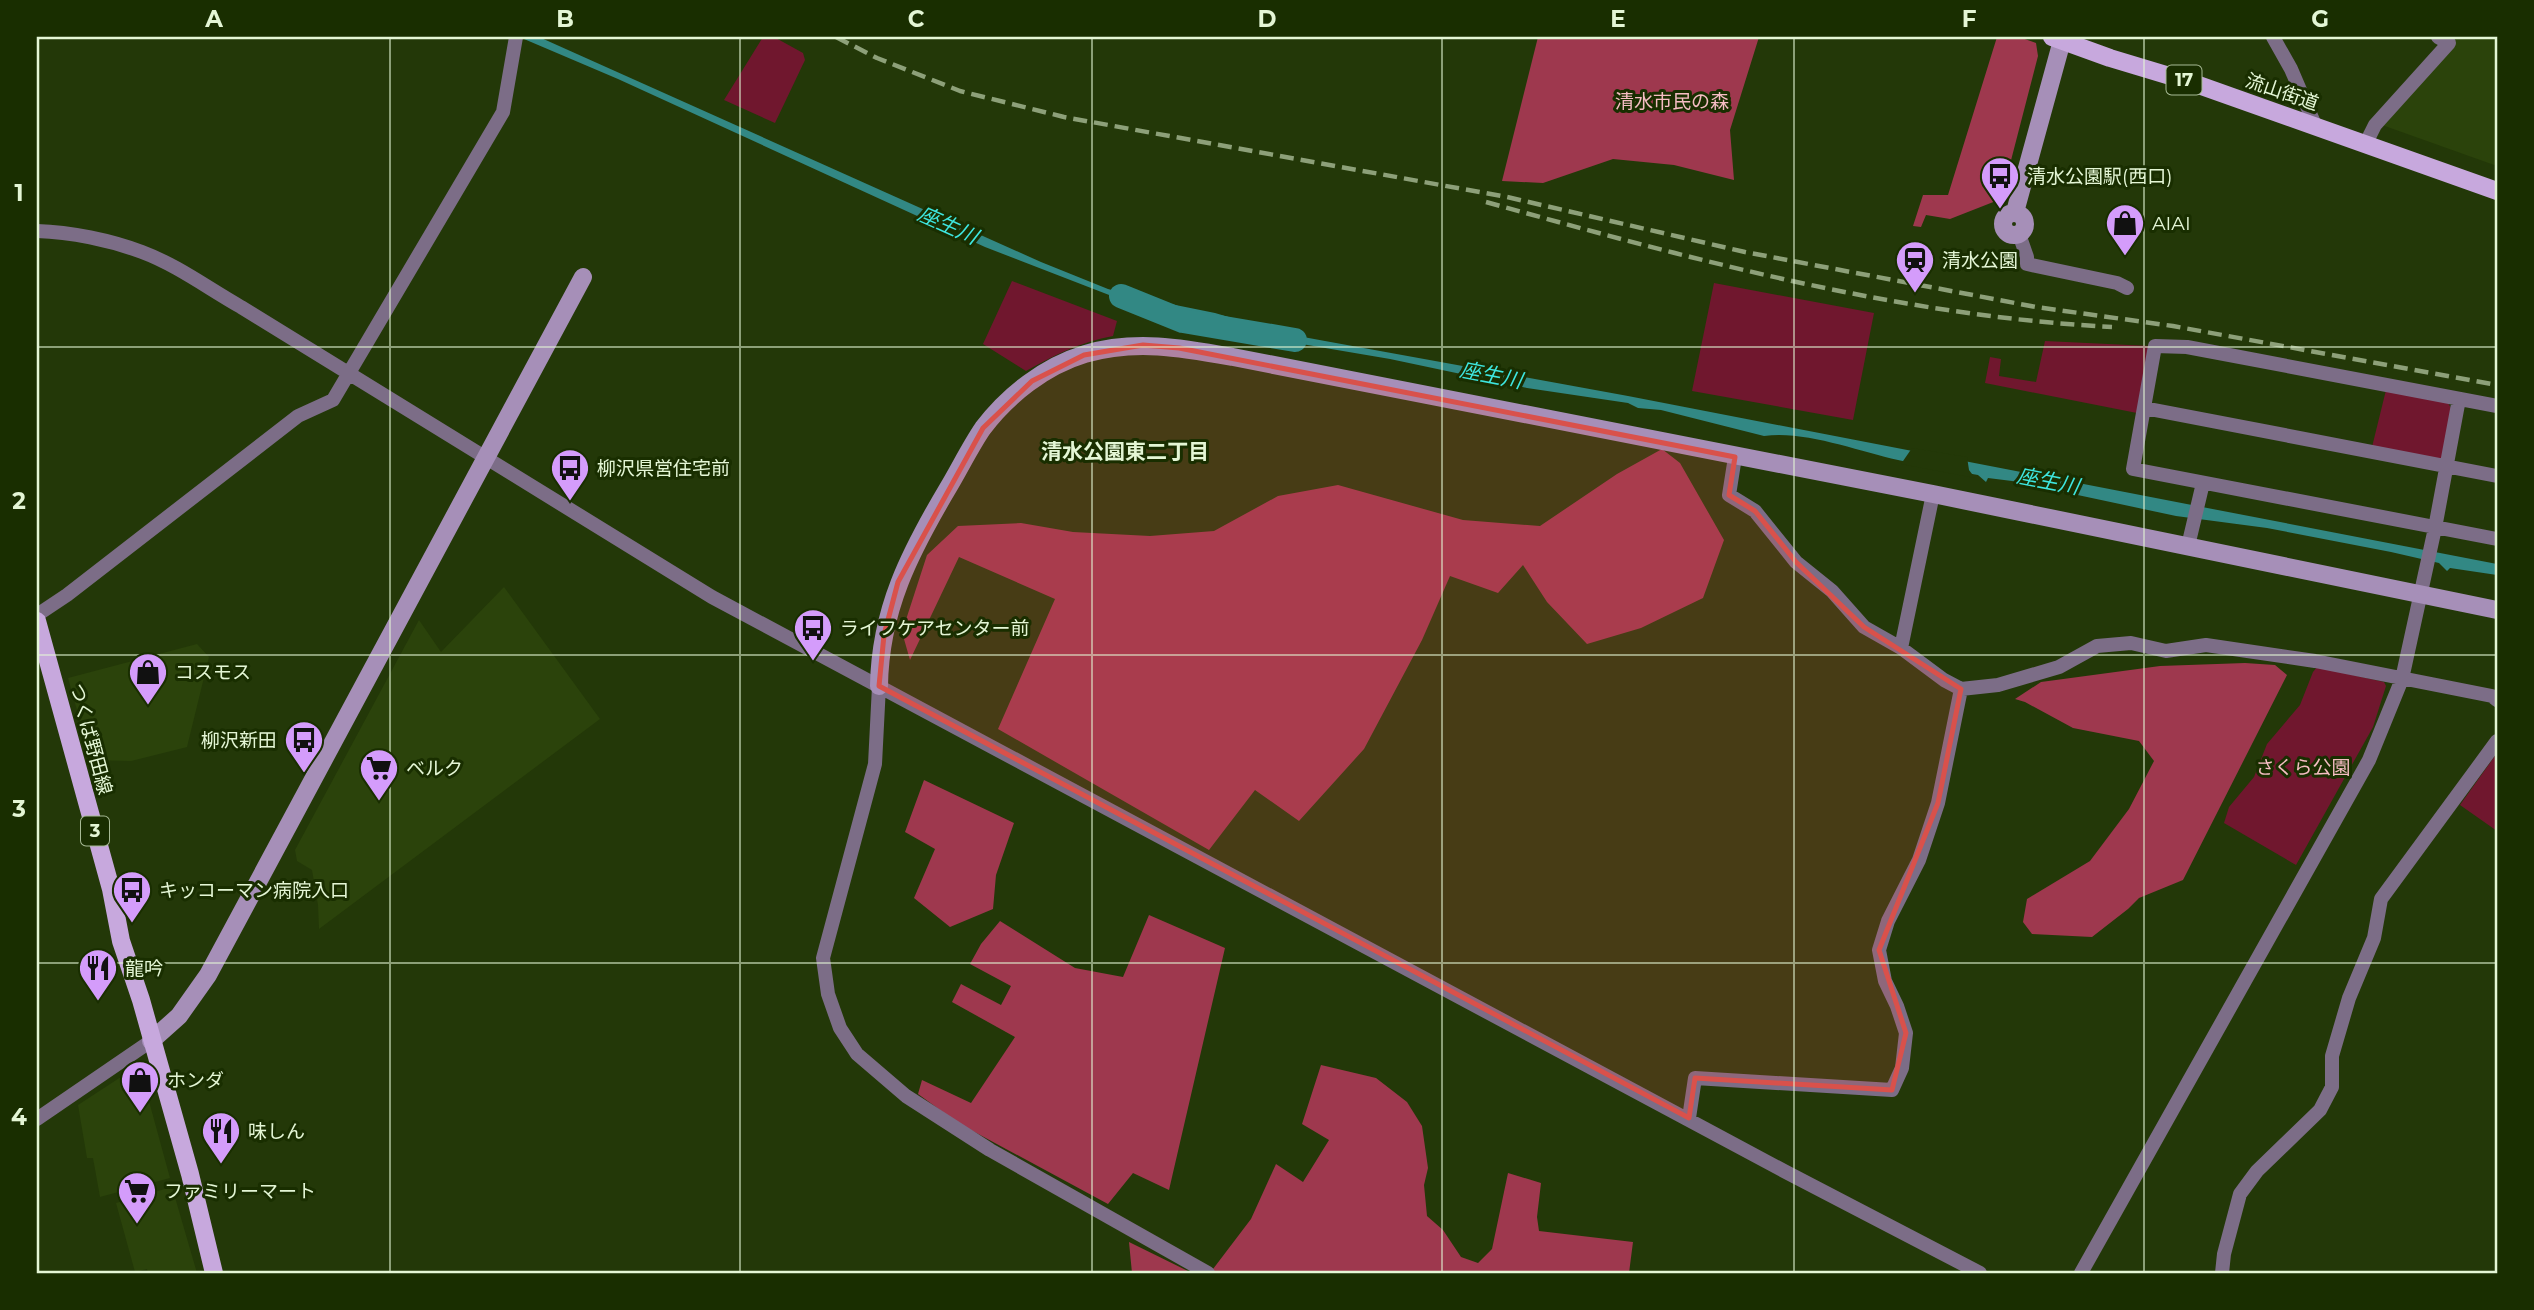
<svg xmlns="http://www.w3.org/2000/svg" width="2534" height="1310" viewBox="0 0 2534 1310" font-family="Montserrat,'Noto Sans JP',sans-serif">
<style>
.built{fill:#2b430b}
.green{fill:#70172e}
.forest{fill:#9e384e}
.water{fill:#328884}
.pier{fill:#233808}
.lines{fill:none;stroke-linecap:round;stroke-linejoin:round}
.river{stroke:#328884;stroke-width:24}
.street{stroke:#7c6d87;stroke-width:14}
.secondary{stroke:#a68fb8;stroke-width:18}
.primary{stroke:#c7a8dd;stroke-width:18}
.rail{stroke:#8da079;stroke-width:4.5;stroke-dasharray:14 7;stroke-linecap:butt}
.marked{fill:#d9514b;fill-opacity:0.2;stroke:#d9514b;stroke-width:5;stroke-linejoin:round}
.grid{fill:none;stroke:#e4f6d5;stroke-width:2;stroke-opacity:0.55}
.labels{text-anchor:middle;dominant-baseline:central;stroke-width:6;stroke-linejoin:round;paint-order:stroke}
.shield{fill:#192e00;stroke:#a7ba95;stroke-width:2}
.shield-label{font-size:18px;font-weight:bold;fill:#e4f6d5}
.street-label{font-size:19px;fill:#e4f6d5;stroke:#192e00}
.park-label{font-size:19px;fill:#f6bdc3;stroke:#192e00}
.poi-label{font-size:19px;fill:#e4f6d5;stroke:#192e00;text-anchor:start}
.water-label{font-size:21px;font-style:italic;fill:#3ee6df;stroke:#192e00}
.neighbourhood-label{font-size:21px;font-weight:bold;fill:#e4f6d5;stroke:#192e00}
.neatline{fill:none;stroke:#e4f6d5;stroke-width:2.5}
.grid-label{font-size:23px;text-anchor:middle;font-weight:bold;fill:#e4f6d5}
</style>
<rect width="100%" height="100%" fill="#233808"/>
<path class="built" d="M2457 37H2497V166L2382 125Z
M504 587 600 719 319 929 318 905 312 870 297 861 295 850 419 620 441 652Z
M197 644 209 657 187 747 131 761 91 760 68 678Z
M130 1071 141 1072 170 1178 100 1197 93 1158H87L78 1105Z
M172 1187 197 1273H148L147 1269 135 1272 116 1203Z"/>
<path class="green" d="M763 37H774L803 53 805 60 775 123 724 100Z
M1012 281 1117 321 1113 336C1081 342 1054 355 1026 371L983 344Z
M1714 283 1874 313 1853 420 1692 391Z
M2045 341 2150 346 2137 413 1985 383 1990 357 2001 359 1999 376 2036 382Z
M2386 390 2447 401 2452 410 2443 457 2438 460 2372 447Z
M2317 667 2384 682 2386 686 2373 727 2296 865 2224 823 2229 807 2254 777 2267 744 2300 705 2313 672Z
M2497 753V831L2460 805Z"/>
<path class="forest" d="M1538 37H1759L1730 130 1734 180 1674 165 1613 159 1543 183 1502 181Z
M1997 37H2019L2036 43 2038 56 2001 199 1950 219 1926 215 1921 227 1913 226 1923 195H1948Z
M1662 449 1680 463 1724 540 1703 598 1641 628 1587 644 1547 602 1523 565 1498 593 1450 576 1422 640 1364 749 1299 821 1255 790 1209 850 998 729 1055 599 959 557 910 660 902 632 927 555 958 526 1021 523 1073 532 1150 536 1214 531 1278 496 1338 485 1463 520 1540 526 1617 474Z
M2245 663 2275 665 2287 675 2183 880 2139 898 2128 909 2092 937 2032 934 2023 922 2027 899 2090 861 2129 809 2154 761 2139 741 2073 728 2025 702 2015 699 2041 682 2160 666Z
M924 780 1014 823 996 875 993 909 950 927 914 898 935 849 905 832Z
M1149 915 1225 948 1169 1190 1133 1173 1108 1204 958 1123 918 1094 922 1080 971 1103 1015 1037 952 1002 961 984 1001 1005 1011 986 970 964 981 944 1000 921 1075 968 1123 977Z
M1321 1065 1376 1078 1407 1102 1422 1126 1428 1168 1424 1185 1427 1216 1443 1230 1461 1257 1478 1263 1492 1249 1508 1173 1541 1183 1537 1217 1539 1231 1633 1242 1629 1273H1210L1251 1219 1276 1164 1303 1182 1329 1140 1302 1124Z
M1129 1242 1192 1273H1132Z"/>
<path class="water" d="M524 37H539L1041 262 1108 289 1141 298 1215 313 1287 334 1325 341 1628 396 2497 564V575L2450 568 2447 571 2439 563 2391 552 2267 528 2176 516 2012 481 1988 478 1986 482 1978 475C1951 470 1924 466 1898 460 1858 451 1804 430 1764 436L1661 410 1638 408 1628 403 1527 388 1390 359 1284 341 1135 305 985 247 618 79 524 39Z"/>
<path class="pier" d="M1912 448 1967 457 1969 470 1975 478 1901 464Z"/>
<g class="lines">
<path class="river" d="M1121 296 1183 321 1295 340"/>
<path class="street" d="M2273 37 2291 69 2315 125
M2366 143 2375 125 2449 43 2438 37
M37 231C71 232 110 240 142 252 177 265 209 289 241 307L712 597 1784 1171 1980 1273
M2019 234 2027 257V264L2117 283 2127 288
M2497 406 2187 347 2155 346 2133 469 2497 539
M2144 408 2497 476
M1735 457 1729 495 1755 511 1796 562 1832 591 1864 627 1901 648 1944 680 1961 689 1998 685 2059 667 2097 646 2131 643 2166 651 2206 645 2315 661 2492 696 2497 700
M2188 546 2203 483
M37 615 67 595 298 416 333 400 503 112 516 37
M1901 648 1933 494
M879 686 875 764 823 958 828 994 840 1028 857 1054 906 1096 990 1150 1208 1273
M1689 1118 1695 1078 1892 1090 1902 1068 1906 1033 1897 1006 1885 981 1879 950 1888 921 1919 860 1938 803 1961 689
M37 1119 151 1041
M2081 1273 2369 760 2402 679 2435 528 2459 399
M2222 1273 2224 1254 2240 1194 2257 1171 2320 1110 2332 1087V1056L2349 998 2374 938 2381 899 2497 741"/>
<path class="secondary" d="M2015 212 2063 37
M2003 224a11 11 0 1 1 22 0a11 11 0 1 1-22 0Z
M879 686C880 610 910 552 948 488 960 468 970 447 983 428 1008 395 1045 366 1085 354 1135 339 1183 348 1233 357L1933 494 2497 610
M151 1041 179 1016 208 975 583 277"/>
<path class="primary" d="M2052 37 2110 58 2193 83 2497 191
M37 621 111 889 121 941 141 1000 190 1174 214 1273"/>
<path class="rail" d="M836 37 877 58 960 91 1064 117 1507 197 1745 252 2036 307 2173 326 2497 385
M1486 202C1691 259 1898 316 2112 327"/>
</g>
<path class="marked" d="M1143 345 1179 348 1735 457 1729 495 1755 511 1796 562 1864 627 1961 689 1938 803 1879 950 1906 1033 1892 1090 1695 1078 1689 1118 879 686 884 635 898 582 983 428 1032 381 1084 355Z"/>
<path class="grid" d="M390 37V1273M740 37V1273M1092 37V1273M1442 37V1273M1794 37V1273M2144 37V1273M37 347H2497M37 655H2497M37 963H2497"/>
<defs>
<g id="bus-pin" transform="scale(2.0125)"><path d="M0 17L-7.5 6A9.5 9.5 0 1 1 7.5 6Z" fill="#d49cfb" stroke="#192e00"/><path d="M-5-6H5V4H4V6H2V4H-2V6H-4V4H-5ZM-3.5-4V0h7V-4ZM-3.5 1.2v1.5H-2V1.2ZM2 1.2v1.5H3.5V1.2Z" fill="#111"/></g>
<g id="shop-pin" transform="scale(2.0125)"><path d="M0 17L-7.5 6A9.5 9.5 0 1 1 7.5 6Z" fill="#d49cfb" stroke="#192e00"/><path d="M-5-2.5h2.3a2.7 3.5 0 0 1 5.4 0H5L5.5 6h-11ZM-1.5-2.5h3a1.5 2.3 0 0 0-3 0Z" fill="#111"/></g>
<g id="station-pin" transform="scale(2.0125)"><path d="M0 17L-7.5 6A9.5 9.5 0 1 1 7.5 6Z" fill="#d49cfb" stroke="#192e00"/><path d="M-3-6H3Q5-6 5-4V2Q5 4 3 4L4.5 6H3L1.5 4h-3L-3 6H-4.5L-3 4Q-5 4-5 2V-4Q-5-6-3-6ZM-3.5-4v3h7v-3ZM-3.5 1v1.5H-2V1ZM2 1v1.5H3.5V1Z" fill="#111"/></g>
<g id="supermarket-pin" transform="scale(2.0125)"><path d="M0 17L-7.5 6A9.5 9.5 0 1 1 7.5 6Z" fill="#d49cfb" stroke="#192e00"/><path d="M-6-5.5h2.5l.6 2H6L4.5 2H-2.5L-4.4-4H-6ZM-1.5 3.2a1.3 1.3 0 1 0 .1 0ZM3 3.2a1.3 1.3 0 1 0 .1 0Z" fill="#111"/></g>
<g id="restaurant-pin" transform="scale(2.0125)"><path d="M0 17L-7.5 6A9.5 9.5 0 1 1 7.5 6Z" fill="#d49cfb" stroke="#192e00"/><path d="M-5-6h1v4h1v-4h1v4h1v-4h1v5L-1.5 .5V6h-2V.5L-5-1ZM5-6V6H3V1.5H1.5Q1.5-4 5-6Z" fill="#111"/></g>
</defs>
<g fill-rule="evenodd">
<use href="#bus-pin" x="2000" y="176"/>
<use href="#shop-pin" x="2125" y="223"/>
<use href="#station-pin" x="1915" y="260"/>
<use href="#bus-pin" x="570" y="468"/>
<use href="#bus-pin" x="813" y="628"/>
<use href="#shop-pin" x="148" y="672"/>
<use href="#bus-pin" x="304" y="740"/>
<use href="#supermarket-pin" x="379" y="768"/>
<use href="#bus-pin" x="132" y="890"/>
<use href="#restaurant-pin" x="98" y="968"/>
<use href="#shop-pin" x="140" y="1080"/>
<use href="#restaurant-pin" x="221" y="1131"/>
<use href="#supermarket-pin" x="137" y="1191"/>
</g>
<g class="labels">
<g class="shield">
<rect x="2166.5" y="65.5" width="35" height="29" rx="5"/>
<rect x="81" y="816.5" width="28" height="29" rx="5"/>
</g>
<g class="shield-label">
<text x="2184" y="80">17</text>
<text x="95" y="831">3</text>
</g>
<g class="street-label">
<text transform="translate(2282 92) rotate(19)">流山街道</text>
<text transform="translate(91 739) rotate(75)">つくば野田線</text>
</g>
<g class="park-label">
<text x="1672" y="101">清水市民の森</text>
<text x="2303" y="767">さくら公園</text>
</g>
<g class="poi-label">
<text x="2027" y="176">清水公園駅(西口)</text>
<text x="2152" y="223">AIAI</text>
<text x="1942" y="260">清水公園</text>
<text x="597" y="468">柳沢県営住宅前</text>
<text x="840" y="628">ライフケアセンター前</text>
<text x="175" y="672">コスモス</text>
<text x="277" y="740" text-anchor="end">柳沢新田</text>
<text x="406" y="768">ベルク</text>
<text x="159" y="890">キッコーマン病院入口</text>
<text x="125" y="968">龍吟</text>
<text x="167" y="1080">ホンダ</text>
<text x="248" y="1131">味しん</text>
<text x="164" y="1191">ファミリーマート</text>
</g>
<g class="water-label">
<text transform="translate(948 225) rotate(24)">座生川</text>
<text transform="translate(1491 375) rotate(11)">座生川</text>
<text transform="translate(2048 481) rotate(11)">座生川</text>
</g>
<g class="neighbourhood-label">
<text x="1125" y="451">清水公園東二丁目</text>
</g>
</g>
<rect width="2534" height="1310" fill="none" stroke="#192e00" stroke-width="77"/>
<rect x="38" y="38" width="2458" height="1234" class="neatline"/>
<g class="grid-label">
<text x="214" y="27">A</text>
<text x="565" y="27">B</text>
<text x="916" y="27">C</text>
<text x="1267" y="27">D</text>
<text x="1618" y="27">E</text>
<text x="1969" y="27">F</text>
<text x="2320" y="27">G</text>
<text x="19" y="201">1</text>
<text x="19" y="509">2</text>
<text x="19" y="817">3</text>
<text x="19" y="1125">4</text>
</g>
</svg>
